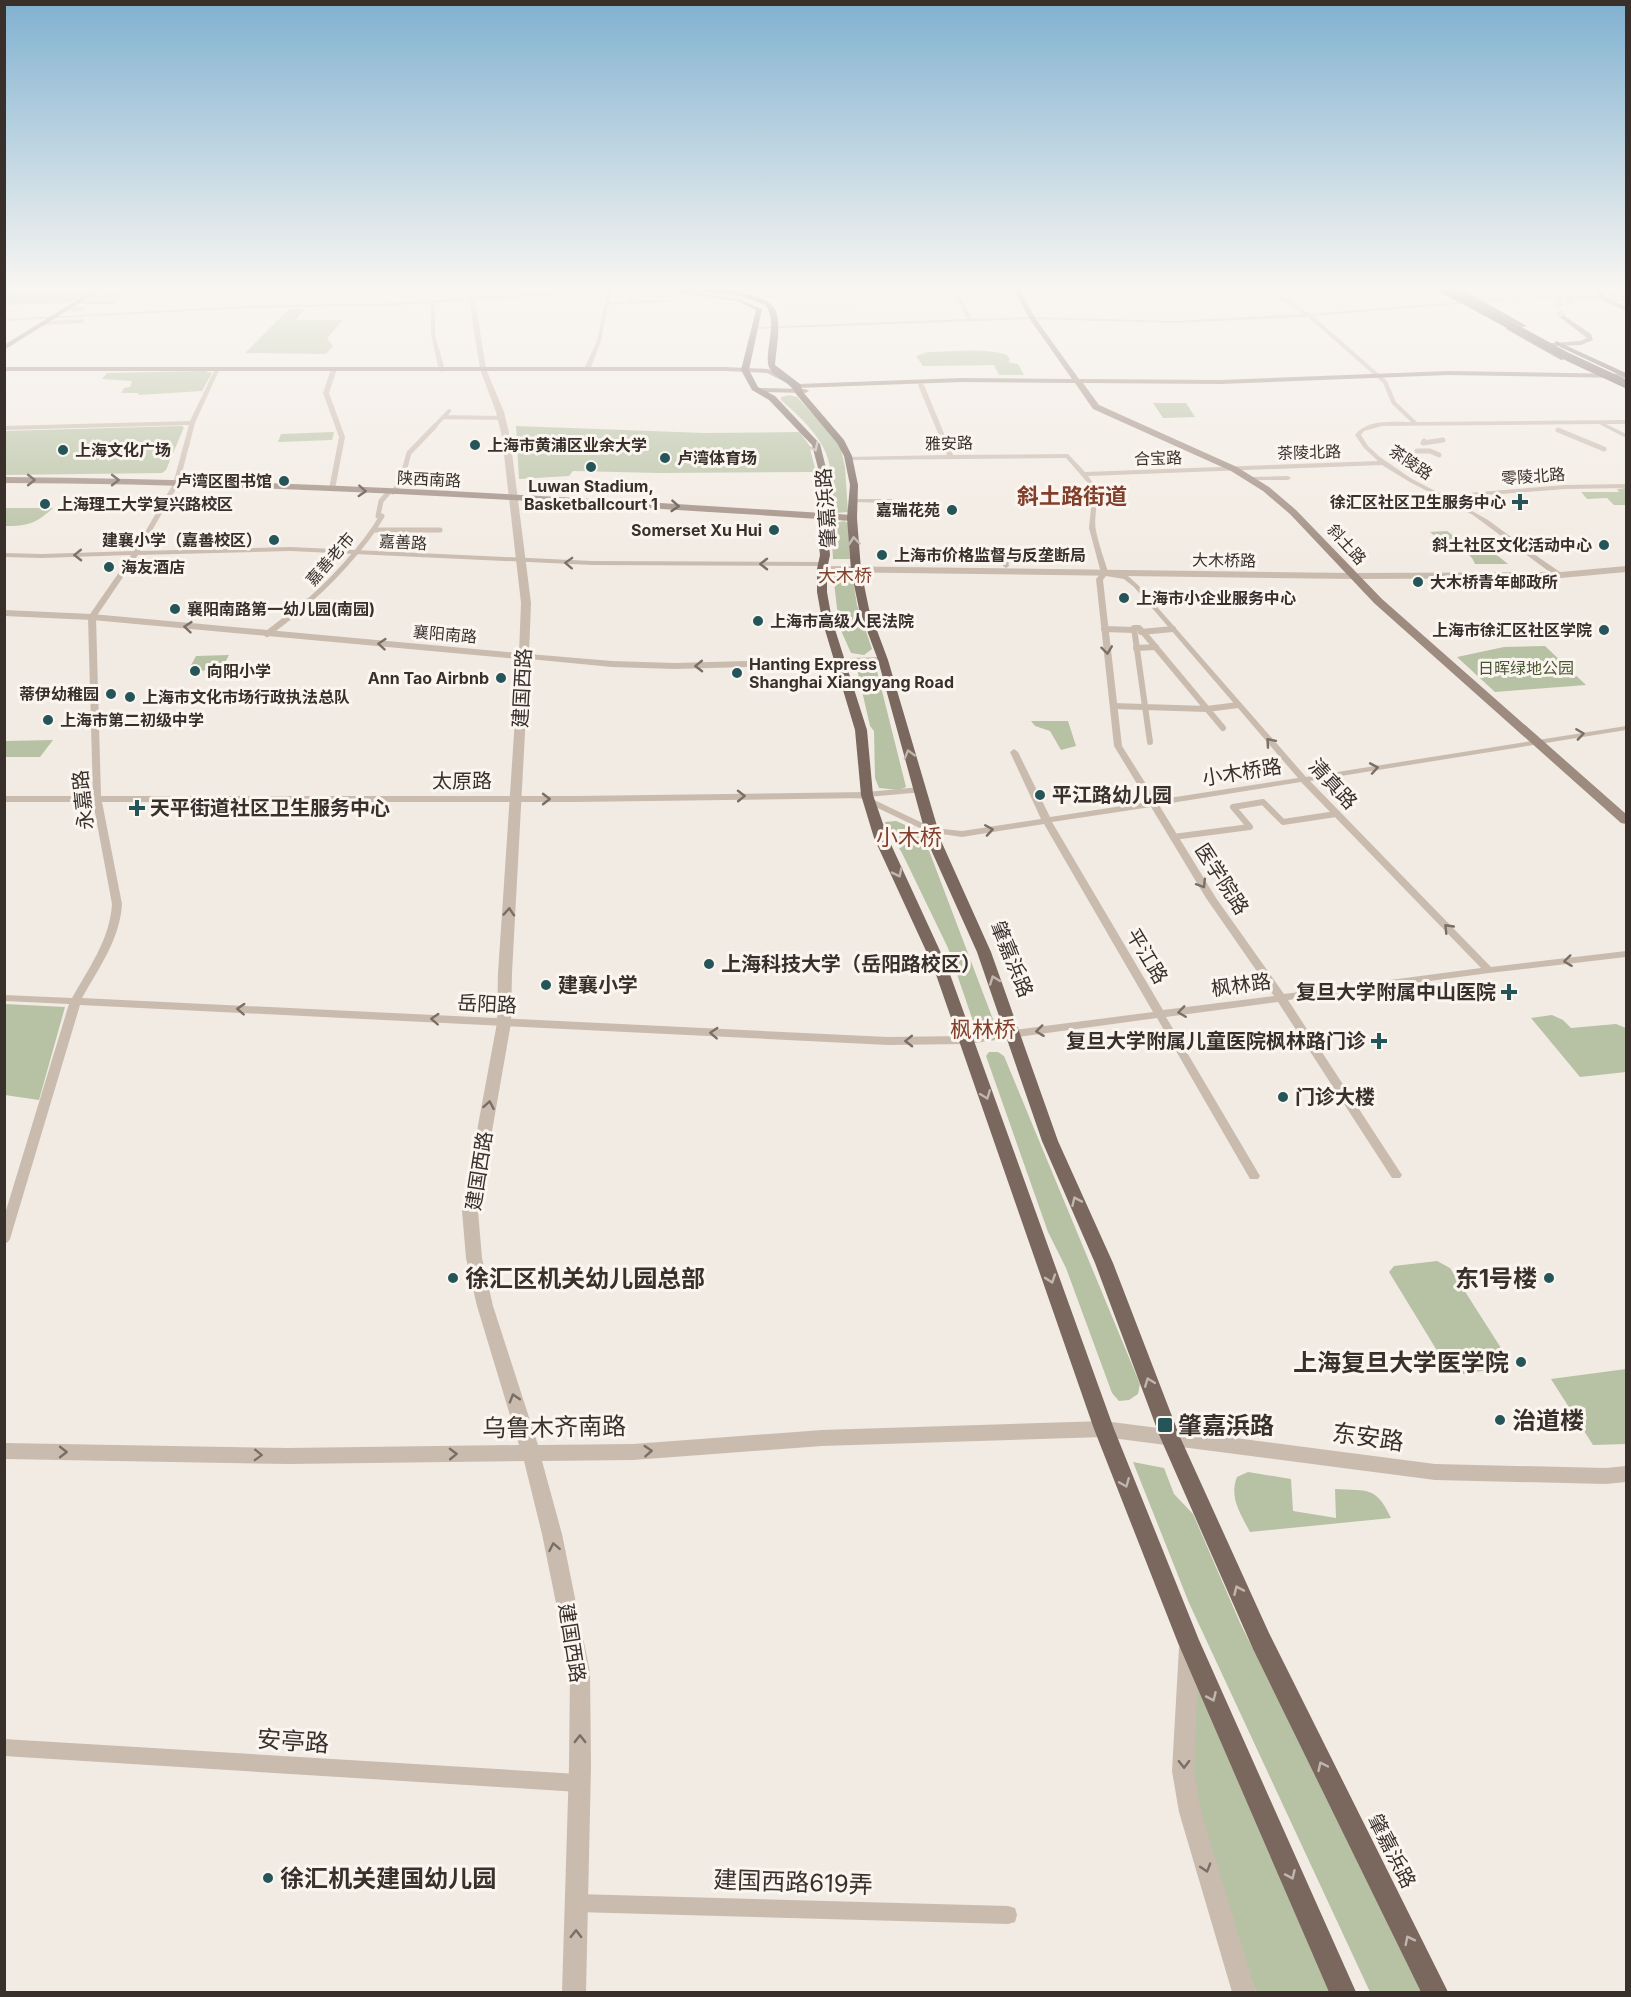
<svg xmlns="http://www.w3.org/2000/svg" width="1631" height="1997" viewBox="0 0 1631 1997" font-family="Inter,'Noto Sans SC',sans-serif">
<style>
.green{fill:#b7c1a3}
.plaza{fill:#e9dbcb}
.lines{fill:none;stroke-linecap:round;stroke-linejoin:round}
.secondary-tunnel{stroke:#cdc6be;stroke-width:7;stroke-dasharray:7 4;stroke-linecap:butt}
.pedestrian-far2{stroke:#cabbaf;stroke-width:4}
.pedestrian-far1{stroke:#cabbaf;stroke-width:5}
.pedestrian{stroke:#cabbaf;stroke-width:6}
.minor{fill:#cabbaf;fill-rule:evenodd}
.tertiary{fill:#cabbaf;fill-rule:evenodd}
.secondary{fill:#9e8b80;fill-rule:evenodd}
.primary{fill:#7a685f;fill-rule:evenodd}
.trunk{fill:#6a5a52;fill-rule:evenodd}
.trunk-bridge{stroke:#6a5a52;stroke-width:8}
.oneway{stroke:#c0b6ae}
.oneway2{stroke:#524741}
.oneway3{stroke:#7a6f67}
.poi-dot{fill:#255558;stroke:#faf5ef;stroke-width:2}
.labels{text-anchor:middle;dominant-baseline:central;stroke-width:6;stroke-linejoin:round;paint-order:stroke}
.far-street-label{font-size:16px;fill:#39302c;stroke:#faf5ef}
.far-poi-label{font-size:16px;font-weight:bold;fill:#39302c;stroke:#faf5ef;text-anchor:start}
.far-park-label{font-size:16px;fill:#495632;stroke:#faf5ef}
.far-quarter-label{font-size:18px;fill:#82402c;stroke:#faf5ef}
.street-label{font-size:20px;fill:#39302c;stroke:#faf5ef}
.poi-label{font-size:20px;font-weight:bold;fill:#39302c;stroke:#faf5ef;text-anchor:start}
.far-district-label{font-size:22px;font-weight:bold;fill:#82402c;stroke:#faf5ef}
.quarter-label{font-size:22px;fill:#82402c;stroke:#faf5ef}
.near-poi-label{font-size:24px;font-weight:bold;fill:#39302c;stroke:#faf5ef;text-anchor:start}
.near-street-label{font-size:24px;fill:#39302c;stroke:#faf5ef}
</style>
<rect width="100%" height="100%" fill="#f2ebe3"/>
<path class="green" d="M4 286H98L69 303 5 305Z
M289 309H304L296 320H343L327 338 333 346 326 354 245 353Z
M928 352C953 352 983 347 1007 355L1010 360 1008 362 1018 364 1024 375H999L994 365 923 366 916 356Z
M205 371 212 373 202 391 138 395 139 393H121L124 388 130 387 132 381 102 379 107 373Z
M789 395 797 397 840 444 845 467 848 512 836 513 830 511C830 496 832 478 829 463 824 438 799 416 781 400V397Z
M1153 403H1186L1195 417 1163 418Z
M181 426 184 427 166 470 162 473 5 475V431Z
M516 426 704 433 800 432 809 445 816 472 660 473 573 471 569 476 519 479Z
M334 432 332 440 278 442 281 434Z
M1626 488V505H1614L1607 498 1587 499 1581 492H1619L1617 489Z
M5 508H53C36 524 27 526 5 526Z
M844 521 848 523 850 559H833L831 524Z
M1447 531 1461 541 1478 540 1508 564H1475C1470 550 1458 549 1447 544 1441 541 1435 536 1430 532Z
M837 572 852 573 857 605 872 649 864 655 851 653 839 626 833 573Z
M1545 646 1586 685 1495 692 1457 657 1504 647Z
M229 655 221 670 188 671 196 656Z
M869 665 876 667 906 787 899 790 879 788 875 778 874 731 870 726 857 669Z
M1031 721H1068L1076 746 1061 750 1050 731 1035 726Z
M53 740 40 757H5V741Z
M896 821 919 831 925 840 994 1022C988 1027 981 1026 974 1024L948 948 902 853 886 826 885 822Z
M5 1004 65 1007 39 1100 5 1095Z
M1552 1015 1563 1020 1571 1028 1616 1024 1626 1028V1072L1580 1077 1531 1018Z
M989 1052H998L1004 1056 1140 1384 1138 1394 1129 1400 1119 1401 1112 1393 1066 1268 1048 1232 986 1056Z
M1437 1261 1450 1268 1508 1359 1506 1367 1463 1374 1447 1367 1389 1272 1394 1266Z
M1626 1369V1444L1593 1445 1551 1379Z
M1133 1462 1164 1468 1174 1494 1193 1514 1241 1625 1425 1992H1370L1189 1603Z
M1248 1472 1291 1479 1293 1511 1336 1518 1335 1489C1368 1491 1376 1486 1391 1518L1250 1532C1240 1513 1229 1497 1237 1477Z
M1196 1676 1334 1992H1256C1232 1920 1195 1834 1191 1759 1190 1732 1194 1703 1196 1676Z"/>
<path class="plaza" d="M806 303H854L861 315 795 318 784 305Z"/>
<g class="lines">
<path class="secondary-tunnel" d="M1563 317 1559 311V304L1576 298 1626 296"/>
<path class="pedestrian-far2" d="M124 287 127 286
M79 302H113L121 296H88
M66 309H82
M44 323 82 321
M443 417 502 418
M433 428 449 411"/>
<path class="pedestrian-far1" d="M1558 430 1604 449
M1424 441 1423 443 1443 440
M1417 451H1430L1439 455
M393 492 401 482 409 453 435 426
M374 530H440
M300 608C327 587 365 546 382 516H378L381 501 389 492"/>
<path class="pedestrian" d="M1104 629 1134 630
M1141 632 1173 629
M267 634 302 607
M1136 648 1156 647
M1113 706 1207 709 1238 705
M1150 742 1134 628H1139L1143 632 1223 728
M1173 837 1250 827 1233 807 1263 802 1283 822 1336 814"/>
<path class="minor" d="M608 286H612L609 303 630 302 627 300 630 286H634L631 299 635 301 679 300 681 301 608 305 601 341 591 367 588 369 585 367 597 341 607 291 435 303V335L445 370 442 372 439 370 431 335V303L396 305 249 308 4 321V319L249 306 396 303 607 288Z
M771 286H775L773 297 742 296 769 295Z
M950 286H954L972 319 1032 317 1174 321 1304 314 1275 296 1265 286H1269L1279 294 1310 314 1508 298 1566 296 1626 299V301L1566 298 1508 300 1313 316 1387 381 1396 402 1417 422 1626 420V424H1606L1626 434V438L1599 424 1382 426 1364 431 1361 435 1368 446 1380 457 1412 479 1443 495 1565 485 1626 484V488L1565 489 1449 498 1488 520 1541 559 1563 574V576H1559L1547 570 1473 515 1408 481 1382 465 1088 476C1105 496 1092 509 1096 531 1099 545 1104 559 1108 572L1128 576 1138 585 1306 777 1626 726V730L1310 781 1491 967 1626 951V957L1489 973 1288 1000 1400 1172 1402 1175 1400 1178H1392L1278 1002 1166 1017 1260 1176 1258 1179H1250L1157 1018 967 1044 888 1045 80 1005 10 1239 8 1242 4 1244V1217L69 1004 4 1001V995L72 998C89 968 110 939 112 904L93 802H4V796H93L88 617 131 555 42 558 4 557V553L42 554 134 551 173 484 189 425 4 430V426L190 421 215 369 220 368 195 423 179 484 140 551 290 547 592 561 823 562 826 564 823 566 592 565 290 551 138 555 96 617 101 796H575L867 792 920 787 924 790 923 792 868 797 933 828 962 831 1041 819 1010 752 1014 749 1018 752 1050 817 1148 802 1114 746 1096 579 1101 573 1089 528 1092 498 1091 491 1087 482 1066 458 848 460 846 459V457L947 455 918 385 921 383 924 385 953 455 1068 454 1085 472 1378 461 1364 448 1355 435C1367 419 1393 422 1411 422L1392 404 1383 383 1308 317 1174 323 1032 319 756 329 754 328 756 327 967 319ZM1106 576 1124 579 1134 587 1298 778 1156 800 1122 746 1103 580ZM1301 782 1481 968 1284 994 1216 898 1159 805ZM865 798V802L928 832 962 837 1044 824 1153 1012 967 1036 888 1037 82 998C99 968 120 939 122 904L102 802H575L867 798ZM1151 807 1206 898 1274 996 1163 1010 1052 822Z
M334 367 337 369 329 393 345 437 335 489 332 491 329 489 339 437 323 393 331 369Z
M1252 477 1288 476 1291 478 1288 480H1250L1249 479Z
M853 499H891L894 501 891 503 851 502V500Z
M1007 547 1010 549 1007 552 1009 566 1006 568 1003 566 1001 551Z
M4 1739 578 1774 584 1777 587 1783 584 1789 578 1792 4 1756Z
M576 1894 1008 1906 1015 1908 1017 1915 1015 1922 1008 1924 576 1912 570 1909 567 1903 570 1897Z"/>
<path class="tertiary" d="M467 286H473L486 369 504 412 510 437 531 603 529 654 612 661 675 663 883 657 888 660 883 663 675 669 612 667 529 659 512 973 511 1023 478 1211 482 1258 493 1306 538 1445 633 1444 822 1430 1104 1421 1435 1464 1606 1468 1626 1466V1482L1606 1484 1435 1480 1104 1437 822 1446 633 1460 542 1461 562 1534 590 1672 591 1766 586 1992H562L569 1766 570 1672 542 1534 524 1461 288 1464 4 1459V1443L288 1448 519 1445 477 1306 466 1258 462 1211 497 1023 498 973 519 659 92 620 4 616V610L92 614 519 653 521 603 502 437 496 412 480 369Z
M1626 566V572L1561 578 1353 579 822 572 818 569 822 566 1353 573 1561 572Z
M1189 1638 1196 1641 1199 1648 1194 1771 1201 1812 1256 1992H1232L1179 1812 1172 1771 1179 1648 1182 1641Z"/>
<path class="secondary" d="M100 286H107L4 350V345Z
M641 286H654L743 300 740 302Z
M1012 286H1018L1035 318 1079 379 1221 380 1448 371 1626 374V378L1448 375 1221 384 1083 383 1099 405 1237 467 1269 487 1296 510 1382 599 1626 814V824L1621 823 1374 603 1290 514 1263 491 1231 471 1093 409 1075 383 961 382 797 388 767 373 725 371H4V367H725L768 369 798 384 961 378 1072 379 1029 318Z
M1590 286H1596L1607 298 1626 307V311L1603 300Z
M1563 315 1591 334 1593 340 1581 345 1537 347 1539 344 1580 341 1587 338 1561 318Z
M757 388 805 389 809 391 805 393 760 392H757Z
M4 477C287 479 570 497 852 515L857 518 852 521C570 503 287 484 4 483Z"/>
<path class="primary" d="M650 286 678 288 676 286C696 286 765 290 775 309 782 323 776 349 775 365L800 384 803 392 844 440 852 456 858 485 857 518 861 570 869 609 888 660 942 843 991 952 1058 1141 1113 1263 1180 1437 1269 1633 1448 1992H1421L1253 1649 1160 1437 1095 1263 1042 1141 977 952 928 843 878 660 859 609 851 570 847 518 850 485 844 456 837 443 796 394C791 381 769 377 768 363 766 345 778 320 765 305L744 297 685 288 691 290 689 293Z
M1426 286H1433L1475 306 1470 307Z
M1449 286H1456L1527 326 1522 327 1463 297V295Z
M740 300 762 309 749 370 758 387 775 396 820 444 826 468V517L830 555 827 569V592L832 620 867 730 873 795 888 838 947 966 1114 1429 1199 1640 1356 1992H1329L1178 1643 1094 1429 933 966 874 838 861 795 855 730 822 620 817 592V569L820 555 816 517 818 468 812 445 769 400 752 390 741 370 756 310 740 302Z
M1508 326 1567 356 1568 358 1561 360 1506 329Z
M1556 341 1626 373V378L1554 344Z"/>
<path class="trunk" d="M1445 286H1452L1457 289 1454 291Z"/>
<path class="trunk-bridge" d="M1438 286 1568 357 1626 384"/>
</g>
<defs><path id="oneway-chevron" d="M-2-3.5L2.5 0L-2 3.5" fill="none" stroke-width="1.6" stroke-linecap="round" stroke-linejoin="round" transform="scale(1.5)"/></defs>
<g class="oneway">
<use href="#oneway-chevron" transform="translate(814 447) rotate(64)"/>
<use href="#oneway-chevron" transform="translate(854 541) rotate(-95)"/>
<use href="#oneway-chevron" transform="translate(909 754) rotate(-106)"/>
<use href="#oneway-chevron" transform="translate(898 873) rotate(64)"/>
<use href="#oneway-chevron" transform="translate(994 980) rotate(-110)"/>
<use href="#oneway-chevron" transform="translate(986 1095) rotate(69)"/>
<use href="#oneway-chevron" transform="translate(1076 1201) rotate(-114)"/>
<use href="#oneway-chevron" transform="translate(1051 1279) rotate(71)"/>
<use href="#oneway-chevron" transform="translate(1149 1382) rotate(-111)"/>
<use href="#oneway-chevron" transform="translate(1125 1483) rotate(68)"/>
<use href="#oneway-chevron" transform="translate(1238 1590) rotate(-114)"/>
<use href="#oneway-chevron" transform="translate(1212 1697) rotate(66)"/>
<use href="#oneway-chevron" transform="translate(1322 1766) rotate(-115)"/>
<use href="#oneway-chevron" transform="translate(1291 1875) rotate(66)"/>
<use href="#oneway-chevron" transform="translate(1409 1940) rotate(-117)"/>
</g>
<g class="oneway2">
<use href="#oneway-chevron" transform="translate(31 480)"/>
<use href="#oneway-chevron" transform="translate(115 480)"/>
<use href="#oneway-chevron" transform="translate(362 491) rotate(3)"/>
<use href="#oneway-chevron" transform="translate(675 506) rotate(4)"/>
</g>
<g class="oneway3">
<use href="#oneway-chevron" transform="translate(78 555) rotate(179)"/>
<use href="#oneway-chevron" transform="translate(569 563) rotate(-178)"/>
<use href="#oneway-chevron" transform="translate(764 564) rotate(-180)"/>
<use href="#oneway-chevron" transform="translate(188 627) rotate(-175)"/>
<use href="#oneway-chevron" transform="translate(382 644) rotate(-175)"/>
<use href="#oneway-chevron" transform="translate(1107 650) rotate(83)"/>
<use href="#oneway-chevron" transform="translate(699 666) rotate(179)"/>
<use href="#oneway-chevron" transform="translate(1580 734) rotate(-8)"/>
<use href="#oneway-chevron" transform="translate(1270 742) rotate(-131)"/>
<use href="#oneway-chevron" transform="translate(1374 768) rotate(-10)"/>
<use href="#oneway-chevron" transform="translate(741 796) rotate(-1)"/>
<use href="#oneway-chevron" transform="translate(546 799)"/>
<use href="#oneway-chevron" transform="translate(989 830) rotate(-9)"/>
<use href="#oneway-chevron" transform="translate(1202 884) rotate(58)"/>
<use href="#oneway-chevron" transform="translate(509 912) rotate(-86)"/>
<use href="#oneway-chevron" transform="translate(1448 928) rotate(-134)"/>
<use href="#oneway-chevron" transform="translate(1568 961) rotate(173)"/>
<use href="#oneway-chevron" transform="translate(241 1009) rotate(-177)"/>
<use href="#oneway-chevron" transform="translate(1182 1012) rotate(172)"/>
<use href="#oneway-chevron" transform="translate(435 1019) rotate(-177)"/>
<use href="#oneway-chevron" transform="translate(1040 1031) rotate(173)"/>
<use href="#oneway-chevron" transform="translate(714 1033) rotate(-177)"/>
<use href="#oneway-chevron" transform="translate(909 1041) rotate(179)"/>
<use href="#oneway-chevron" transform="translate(489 1105) rotate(-80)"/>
<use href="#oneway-chevron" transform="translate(514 1398) rotate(-107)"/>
<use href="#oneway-chevron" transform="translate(648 1451) rotate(-4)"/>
<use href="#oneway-chevron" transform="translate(63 1452)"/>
<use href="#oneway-chevron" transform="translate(453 1454) rotate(-1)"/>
<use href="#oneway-chevron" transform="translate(258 1455) rotate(2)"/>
<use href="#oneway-chevron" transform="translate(554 1547) rotate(-101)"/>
<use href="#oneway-chevron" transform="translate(580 1739) rotate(-90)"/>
<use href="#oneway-chevron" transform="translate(1184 1764) rotate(89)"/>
<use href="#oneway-chevron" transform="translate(1206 1868) rotate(73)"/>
<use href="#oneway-chevron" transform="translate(576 1934) rotate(-89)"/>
</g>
<linearGradient id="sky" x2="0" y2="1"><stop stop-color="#80b1d0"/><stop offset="0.51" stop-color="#f9f6f2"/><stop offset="1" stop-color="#f9f6f2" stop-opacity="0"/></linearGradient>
<rect width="1631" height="565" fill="url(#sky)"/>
<g class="poi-dot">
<circle cx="475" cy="445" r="6"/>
<circle cx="63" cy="450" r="6"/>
<circle cx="665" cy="458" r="6"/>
<circle cx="591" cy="467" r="6"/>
<circle cx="284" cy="481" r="6"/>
<path d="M1517 493h6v6h6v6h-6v6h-6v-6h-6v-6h6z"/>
<circle cx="45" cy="504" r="6"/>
<circle cx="952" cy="510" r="6"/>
<circle cx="774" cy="530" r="6"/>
<circle cx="274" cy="540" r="6"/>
<circle cx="1604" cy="545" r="6"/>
<circle cx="882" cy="555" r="6"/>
<circle cx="109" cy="567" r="6"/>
<circle cx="1418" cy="582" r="6"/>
<circle cx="1124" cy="598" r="6"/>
<circle cx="175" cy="609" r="6"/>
<circle cx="758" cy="621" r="6"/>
<circle cx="1604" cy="630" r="6"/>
<circle cx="195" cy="671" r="6"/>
<circle cx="737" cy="673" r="6"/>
<circle cx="501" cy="678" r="6"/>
<circle cx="111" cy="694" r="6"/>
<circle cx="130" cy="697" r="6"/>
<circle cx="48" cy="720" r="6"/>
<circle cx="1040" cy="795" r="6"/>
<path d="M134 799h6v6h6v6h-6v6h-6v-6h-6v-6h6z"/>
<circle cx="709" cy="964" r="6"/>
<circle cx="546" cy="985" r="6"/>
<path d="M1506 983h6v6h6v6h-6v6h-6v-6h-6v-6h6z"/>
<path d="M1376 1032h6v6h6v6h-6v6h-6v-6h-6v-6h6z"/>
<circle cx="1283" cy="1097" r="6"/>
<circle cx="453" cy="1278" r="6"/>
<circle cx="1549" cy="1278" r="6"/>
<circle cx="1521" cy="1362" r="6"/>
<circle cx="1500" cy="1420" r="6"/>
<rect x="1157" y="1417" width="16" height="16" rx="3"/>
<circle cx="268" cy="1878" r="6"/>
</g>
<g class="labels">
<g class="far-street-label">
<text transform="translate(949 443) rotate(-1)">雅安路</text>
<text transform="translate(1309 452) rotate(-2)">茶陵北路</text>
<text transform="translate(1158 458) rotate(-2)">合宝路</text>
<text transform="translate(1411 462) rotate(34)">茶陵路</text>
<text transform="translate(1533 476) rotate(-4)">零陵北路</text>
<text transform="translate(429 479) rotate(3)">陕西南路</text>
<text transform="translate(403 542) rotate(3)">嘉善路</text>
<text transform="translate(1347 544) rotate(48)">斜土路</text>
<text transform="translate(330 559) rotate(-49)">嘉善老市</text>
<text transform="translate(1224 560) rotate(1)">大木桥路</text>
<text transform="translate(445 634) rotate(5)">襄阳南路</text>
</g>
<g class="far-poi-label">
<text x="487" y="445">上海市黄浦区业余大学</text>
<text x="75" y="450">上海文化广场</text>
<text x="677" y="458">卢湾体育场</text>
<text x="272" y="481" text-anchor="end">卢湾区图书馆</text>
<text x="591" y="486" text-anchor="middle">Luwan Stadium,<tspan x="591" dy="18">Basketballcourt 1</tspan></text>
<text x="1506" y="502" text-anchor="end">徐汇区社区卫生服务中心</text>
<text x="57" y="504">上海理工大学复兴路校区</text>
<text x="940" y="510" text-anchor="end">嘉瑞花苑</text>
<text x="762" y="530" text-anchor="end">Somerset Xu Hui</text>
<text x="262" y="540" text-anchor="end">建襄小学（嘉善校区）</text>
<text x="1592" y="545" text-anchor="end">斜土社区文化活动中心</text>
<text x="894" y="555">上海市价格监督与反垄断局</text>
<text x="121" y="567">海友酒店</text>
<text x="1430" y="582">大木桥青年邮政所</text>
<text x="1136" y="598">上海市小企业服务中心</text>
<text x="187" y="609">襄阳南路第一幼儿园(南园)</text>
<text x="770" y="621">上海市高级人民法院</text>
<text x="1592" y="630" text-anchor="end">上海市徐汇区社区学院</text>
<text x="749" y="664">Hanting Express<tspan x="749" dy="18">Shanghai Xiangyang Road</tspan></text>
<text x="207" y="671">向阳小学</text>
<text x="489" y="678" text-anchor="end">Ann Tao Airbnb</text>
<text x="99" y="694" text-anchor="end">蒂伊幼稚园</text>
<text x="142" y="697">上海市文化市场行政执法总队</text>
<text x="60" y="720">上海市第二初级中学</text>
</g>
<g class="far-park-label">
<text x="1526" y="668">日晖绿地公园</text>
</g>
<g class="far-quarter-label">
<text x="845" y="575">大木桥</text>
</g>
<g class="street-label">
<text transform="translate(826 508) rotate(-94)">肇嘉浜路</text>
<text transform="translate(522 688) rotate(-87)">建国西路</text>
<text transform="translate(1242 772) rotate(-9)">小木桥路</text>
<text x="462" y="781">太原路</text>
<text transform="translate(1333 784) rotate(47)">清真路</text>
<text transform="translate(83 800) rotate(-96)">永嘉路</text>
<text transform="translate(1222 879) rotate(57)">医学院路</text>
<text transform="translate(1147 956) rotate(59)">平江路</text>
<text transform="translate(1012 959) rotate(68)">肇嘉浜路</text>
<text transform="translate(1241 985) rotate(-8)">枫林路</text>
<text transform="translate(487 1004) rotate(3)">岳阳路</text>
<text transform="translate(479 1171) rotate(-81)">建国西路</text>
<text transform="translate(572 1643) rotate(81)">建国西路</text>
<text transform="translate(1392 1851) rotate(63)">肇嘉浜路</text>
</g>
<g class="poi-label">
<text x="1052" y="795">平江路幼儿园</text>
<text x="150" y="808">天平街道社区卫生服务中心</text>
<text x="721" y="964">上海科技大学（岳阳路校区）</text>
<text x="558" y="985">建襄小学</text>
<text x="1496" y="992" text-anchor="end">复旦大学附属中山医院</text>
<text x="1366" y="1041" text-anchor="end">复旦大学附属儿童医院枫林路门诊</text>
<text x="1295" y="1097">门诊大楼</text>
</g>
<g class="far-district-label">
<text x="1072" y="496">斜土路街道</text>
</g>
<g class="quarter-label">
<text x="909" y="837">小木桥</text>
<text x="983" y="1029">枫林桥</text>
</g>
<g class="near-poi-label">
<text x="465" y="1278">徐汇区机关幼儿园总部</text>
<text x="1537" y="1278" text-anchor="end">东1号楼</text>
<text x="1509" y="1362" text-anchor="end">上海复旦大学医学院</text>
<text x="1512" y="1420">治道楼</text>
<text x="1178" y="1425">肇嘉浜路</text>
<text x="280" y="1878">徐汇机关建国幼儿园</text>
</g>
<g class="near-street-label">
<text transform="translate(554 1427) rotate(-1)">乌鲁木齐南路</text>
<text transform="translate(1368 1437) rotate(8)">东安路</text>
<text transform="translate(293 1741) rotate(4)">安亭路</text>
<text transform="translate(793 1882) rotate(2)">建国西路619弄</text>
</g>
</g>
<rect width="1631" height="1997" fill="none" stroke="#39302c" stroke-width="12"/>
</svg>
